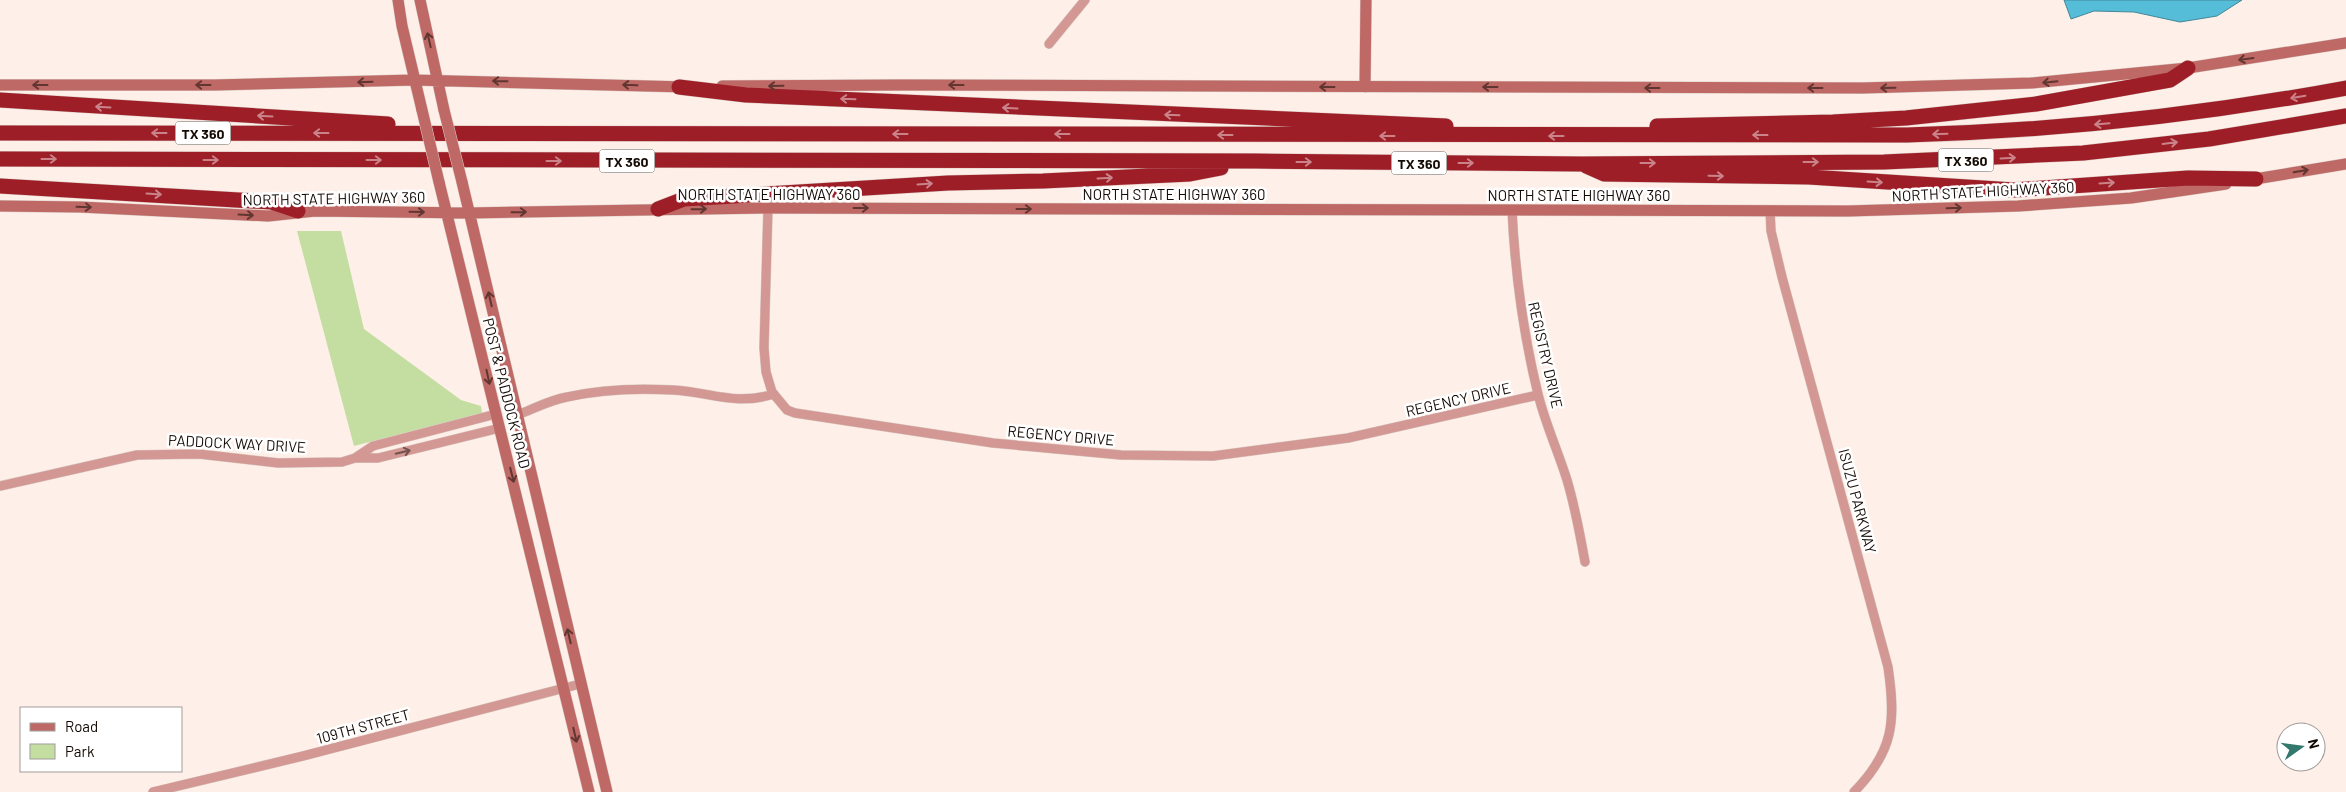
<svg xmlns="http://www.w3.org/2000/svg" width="2346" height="792" viewBox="0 0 2346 792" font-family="Barlow,sans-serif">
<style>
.green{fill:#c4dea2}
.water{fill:#56bdd8;stroke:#428798}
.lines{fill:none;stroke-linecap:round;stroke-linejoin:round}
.street-casing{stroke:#d9cbc4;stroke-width:10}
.secondary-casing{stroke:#d9cbc4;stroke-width:12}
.highway-casing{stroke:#d9cbc4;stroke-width:16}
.street{stroke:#d49894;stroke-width:9}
.secondary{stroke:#bf6966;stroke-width:11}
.highway{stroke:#9e1e28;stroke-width:15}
.secondary-bridge-casing{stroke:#d9cbc4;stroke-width:12;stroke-linecap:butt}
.secondary-bridge{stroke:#bf6966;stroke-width:11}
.oneway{stroke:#613530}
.oneway2{stroke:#ca8389}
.oneway3{stroke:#74514c}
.labels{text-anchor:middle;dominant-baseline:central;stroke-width:5;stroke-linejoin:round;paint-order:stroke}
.shield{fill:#fff;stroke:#5a544f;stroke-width:1}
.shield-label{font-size:14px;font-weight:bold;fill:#140a04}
.street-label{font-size:15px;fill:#140a04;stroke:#fff}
</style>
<rect width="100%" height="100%" fill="#fef0e8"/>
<path class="green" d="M297 231H341L364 329 461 400 481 406 482 413 354 446Z"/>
<path class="water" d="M2064 0H2242L2217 16 2180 22 2134 12 2094 11 2071 19Z"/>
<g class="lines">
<g class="street-casing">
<path id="street" d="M1049 44 1085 0
M768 208 764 348 766 372 772 392 787 410 795 413 993 443 1121 455 1213 456 1348 438 1538 395
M1512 210C1515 272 1523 333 1538 394 1545 423 1558 451 1567 480 1575 507 1580 534 1585 562
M1770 210 1771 231 1782 277 1888 667C1896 721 1894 751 1854 792
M517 415C533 409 550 400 567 397 602 389 638 388 673 390 711 392 734 406 774 394
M355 458 373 446 496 414
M0 486 137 455 199 454 278 463 342 462 355 458H378L500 428
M153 792 303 756 580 684"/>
</g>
<g class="secondary-casing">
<path id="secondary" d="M398 0 402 26 422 110
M420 0 444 110
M0 85H214L414 80 686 87
M722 86 902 85 1863 88 2031 83 2188 68 2346 43
M1365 87 1366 0
M2249 180 2346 164
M439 182 589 792
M462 182 607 792
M0 206 80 207 268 216 315 211 470 213 768 208 1848 211 2018 206 2131 198 2226 184"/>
</g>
<g class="highway-casing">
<path id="highway" d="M679 87 746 95 1446 126
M0 100 388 124
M1657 126 1833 122 1906 118 2036 104 2170 80 2188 68
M0 133 1907 135C2055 131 2201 115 2346 88
M0 159 1255 161 1582 164 1884 162 2083 153 2209 139 2346 116
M1586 166 1604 174 1809 177 2014 190 2188 178 2256 179
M0 186 271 202 298 211
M658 209 684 199 948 183 1043 181 1190 174 1221 168"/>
</g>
<use href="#street" class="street"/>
<use href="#secondary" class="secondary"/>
<use href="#highway" class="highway"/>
<g class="secondary-bridge-casing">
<path id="secondary-bridge" d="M422 110 439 182
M444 110 462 182"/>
</g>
<use href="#secondary-bridge" class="secondary-bridge"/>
</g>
<defs><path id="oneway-shaft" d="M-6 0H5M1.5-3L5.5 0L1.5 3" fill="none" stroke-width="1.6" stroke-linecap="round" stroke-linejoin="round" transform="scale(1.25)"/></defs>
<g class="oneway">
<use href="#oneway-shaft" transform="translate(429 40) rotate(-103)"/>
<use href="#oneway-shaft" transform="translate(2246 59) rotate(172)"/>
<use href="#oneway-shaft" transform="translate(500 81) rotate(-179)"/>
<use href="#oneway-shaft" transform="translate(365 82) rotate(178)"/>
<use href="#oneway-shaft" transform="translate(2050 82) rotate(174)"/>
<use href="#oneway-shaft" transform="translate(40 85) rotate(-180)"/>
<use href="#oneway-shaft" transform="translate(203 85) rotate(-180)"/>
<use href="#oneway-shaft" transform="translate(630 85) rotate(-178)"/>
<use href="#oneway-shaft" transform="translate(956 85) rotate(-180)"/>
<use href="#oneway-shaft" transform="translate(776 86) rotate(179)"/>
<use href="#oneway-shaft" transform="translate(1327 87) rotate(-180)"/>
<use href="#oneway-shaft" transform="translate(1490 87) rotate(-180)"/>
<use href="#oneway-shaft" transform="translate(1652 88) rotate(-180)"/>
<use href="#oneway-shaft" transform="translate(1815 88) rotate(-180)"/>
<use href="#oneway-shaft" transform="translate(1888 88) rotate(179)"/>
<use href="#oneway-shaft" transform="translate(2301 171) rotate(-10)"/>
<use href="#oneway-shaft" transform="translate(84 207) rotate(2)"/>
<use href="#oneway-shaft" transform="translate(861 208)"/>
<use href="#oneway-shaft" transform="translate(1954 208) rotate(-2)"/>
<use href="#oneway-shaft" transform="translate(699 209) rotate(-1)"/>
<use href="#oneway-shaft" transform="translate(1024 209)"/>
<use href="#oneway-shaft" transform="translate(417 212) rotate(1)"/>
<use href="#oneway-shaft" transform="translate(519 212) rotate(-1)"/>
<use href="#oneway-shaft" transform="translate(246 215) rotate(3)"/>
<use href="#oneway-shaft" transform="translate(490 299) rotate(-103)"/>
<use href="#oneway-shaft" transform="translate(488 377) rotate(78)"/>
<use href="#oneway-shaft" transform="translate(512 475) rotate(76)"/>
<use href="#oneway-shaft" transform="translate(569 636) rotate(-103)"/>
<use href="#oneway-shaft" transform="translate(575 735) rotate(77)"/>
</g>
<g class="oneway2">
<use href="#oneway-shaft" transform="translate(2298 97) rotate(170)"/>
<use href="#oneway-shaft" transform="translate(848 99) rotate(-178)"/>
<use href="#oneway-shaft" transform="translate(103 107) rotate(-177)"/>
<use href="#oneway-shaft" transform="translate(1010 108) rotate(-177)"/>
<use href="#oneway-shaft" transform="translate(1172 115) rotate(-178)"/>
<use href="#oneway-shaft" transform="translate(265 116) rotate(-177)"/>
<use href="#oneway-shaft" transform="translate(2102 124) rotate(175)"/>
<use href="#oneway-shaft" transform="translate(159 133) rotate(-180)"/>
<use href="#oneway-shaft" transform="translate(321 133) rotate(180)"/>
<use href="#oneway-shaft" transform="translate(900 134) rotate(-180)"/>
<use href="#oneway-shaft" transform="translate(1062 134) rotate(-180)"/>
<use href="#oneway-shaft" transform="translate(1940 134) rotate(178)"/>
<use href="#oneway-shaft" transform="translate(1225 135) rotate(-180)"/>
<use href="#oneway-shaft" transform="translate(1760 135) rotate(180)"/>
<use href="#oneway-shaft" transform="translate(1387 136) rotate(-180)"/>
<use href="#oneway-shaft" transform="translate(1556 136) rotate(180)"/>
<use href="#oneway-shaft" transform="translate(2170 143) rotate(-7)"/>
<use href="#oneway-shaft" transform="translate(2008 158) rotate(-3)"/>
<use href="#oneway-shaft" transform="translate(49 159)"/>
<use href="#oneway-shaft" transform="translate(211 160)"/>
<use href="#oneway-shaft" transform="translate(374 160)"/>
<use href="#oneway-shaft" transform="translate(554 161)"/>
<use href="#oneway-shaft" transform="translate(1304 162)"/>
<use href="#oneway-shaft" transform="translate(1811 162)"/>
<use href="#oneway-shaft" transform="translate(1466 163)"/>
<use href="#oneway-shaft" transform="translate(1648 163)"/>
<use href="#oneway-shaft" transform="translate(1716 176) rotate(1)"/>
<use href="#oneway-shaft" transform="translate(1105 178) rotate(-3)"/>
<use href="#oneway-shaft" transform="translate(1875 182) rotate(4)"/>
<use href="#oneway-shaft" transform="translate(2107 183) rotate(-4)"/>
<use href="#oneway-shaft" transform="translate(925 184) rotate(-4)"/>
<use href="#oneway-shaft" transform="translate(154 194) rotate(4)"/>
</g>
<use class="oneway3" href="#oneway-shaft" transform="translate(403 452) rotate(-14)"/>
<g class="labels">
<g class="shield">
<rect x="175.5" y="121.5" width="55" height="23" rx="4"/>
<rect x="1938.5" y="148.5" width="55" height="23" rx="4"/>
<rect x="599.5" y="149.5" width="55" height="23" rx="4"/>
<rect x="1391.5" y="151.5" width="55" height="23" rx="4"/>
</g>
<g class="shield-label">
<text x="203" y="133">TX 360</text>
<text x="1966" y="160">TX 360</text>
<text x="627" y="161">TX 360</text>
<text x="1419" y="163">TX 360</text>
</g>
<g class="street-label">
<text transform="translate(1983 191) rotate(-3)">NORTH STATE HIGHWAY 360</text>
<text x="769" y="194">NORTH STATE HIGHWAY 360</text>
<text x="1174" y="194">NORTH STATE HIGHWAY 360</text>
<text x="1579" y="195">NORTH STATE HIGHWAY 360</text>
<text transform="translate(334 198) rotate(-1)">NORTH STATE HIGHWAY 360</text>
<text transform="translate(1546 355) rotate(77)">REGISTRY DRIVE</text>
<text transform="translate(507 393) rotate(76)">POST &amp; PADDOCK ROAD</text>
<text transform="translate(1458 399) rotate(-13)">REGENCY DRIVE</text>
<text transform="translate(1061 435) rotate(5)">REGENCY DRIVE</text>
<text transform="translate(237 443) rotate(3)">PADDOCK WAY DRIVE</text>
<text transform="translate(1858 501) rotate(75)">ISUZU PARKWAY</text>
<text transform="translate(363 726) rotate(-15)">109TH STREET</text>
</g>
</g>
<rect x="20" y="707" width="162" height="65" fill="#ffffff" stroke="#a19d9b"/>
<rect x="30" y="723" width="25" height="8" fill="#bf6966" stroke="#a19d9b"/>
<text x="65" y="732" font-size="15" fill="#140a04">Road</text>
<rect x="30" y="744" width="25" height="15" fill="#c4dea2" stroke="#a19d9b"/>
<text x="65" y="757" font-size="15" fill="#140a04">Park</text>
<g transform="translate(2301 747) rotate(76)"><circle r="24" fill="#ffffff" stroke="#a19d9b"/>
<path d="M0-4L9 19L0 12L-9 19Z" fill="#32786d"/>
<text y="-8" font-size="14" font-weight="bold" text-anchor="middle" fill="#140a04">N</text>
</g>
</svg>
